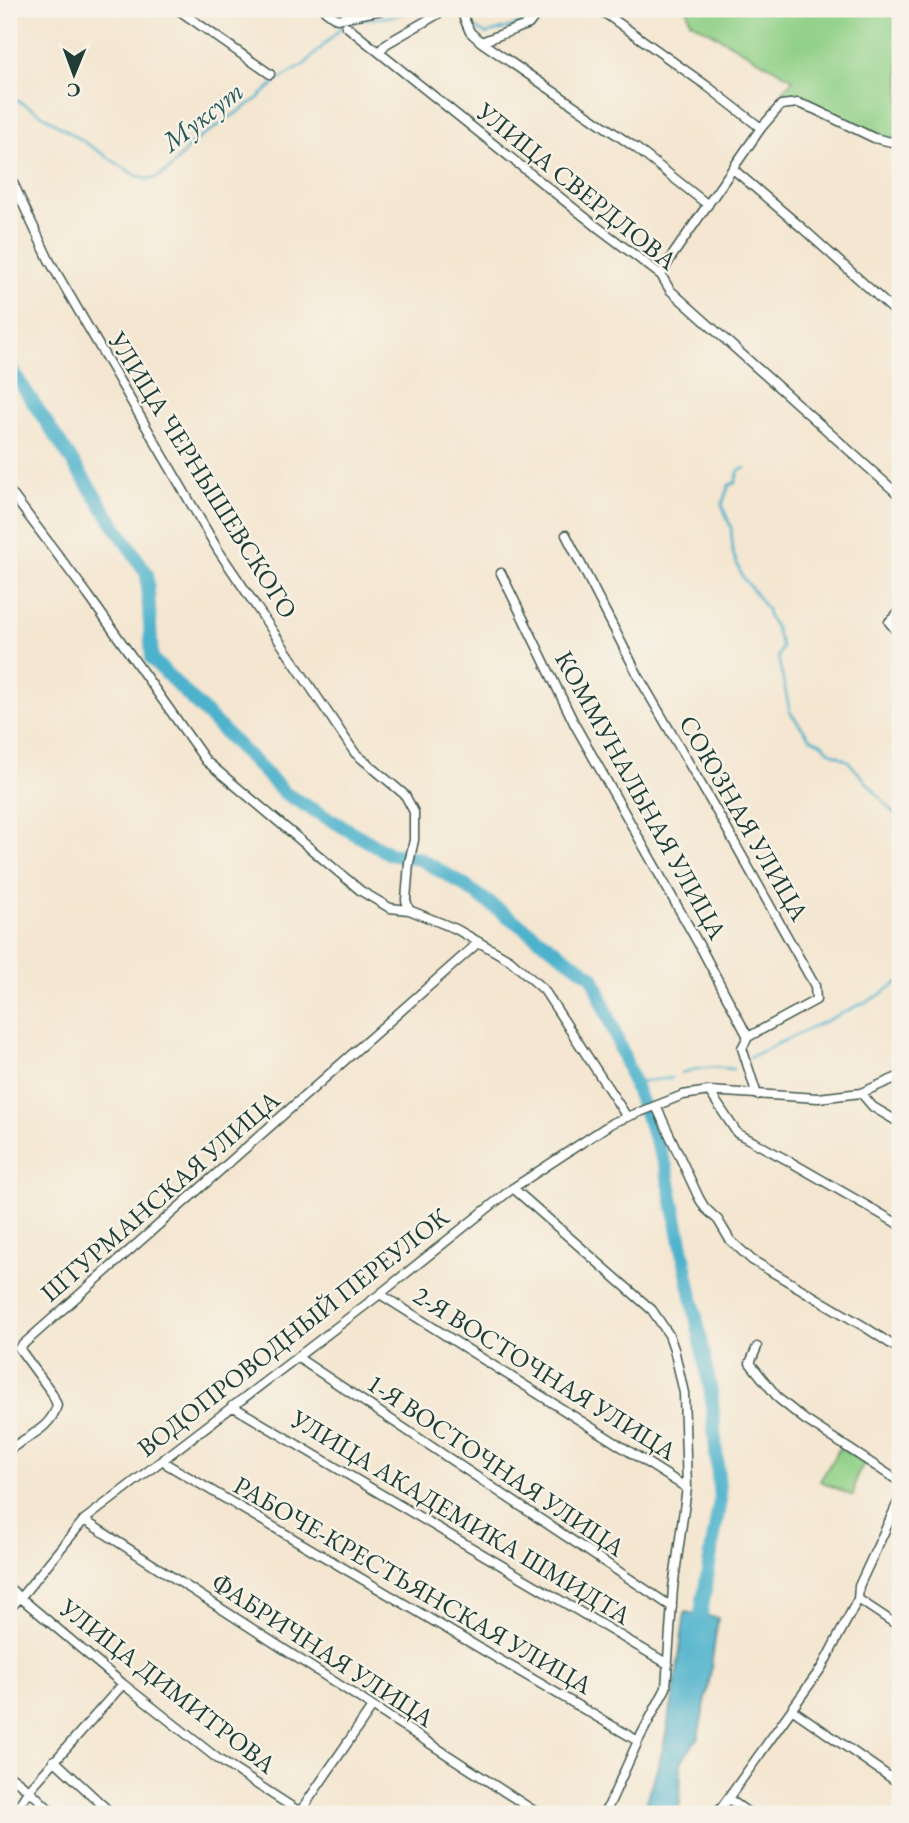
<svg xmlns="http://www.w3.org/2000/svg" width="909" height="1823" viewBox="0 0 909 1823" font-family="'EB Garamond',serif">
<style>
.green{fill:#90d087;stroke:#58865e;stroke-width:2}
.water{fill:#4db2cc;stroke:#367880;stroke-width:2}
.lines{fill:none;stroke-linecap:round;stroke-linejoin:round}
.stream{stroke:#4db2cc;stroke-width:2.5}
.river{stroke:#4db2cc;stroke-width:14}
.minor-casing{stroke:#3f564b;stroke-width:11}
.minor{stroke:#fff;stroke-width:8}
.labels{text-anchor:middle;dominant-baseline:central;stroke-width:5;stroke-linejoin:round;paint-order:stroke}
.street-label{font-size:26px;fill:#1f3d34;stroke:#f7f3e8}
.water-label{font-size:28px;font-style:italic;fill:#2a5a5a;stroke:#f7f3e8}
</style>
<rect width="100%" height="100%" fill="#f7f3e8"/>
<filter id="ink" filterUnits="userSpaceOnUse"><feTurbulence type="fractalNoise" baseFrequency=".0143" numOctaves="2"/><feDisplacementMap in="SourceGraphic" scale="14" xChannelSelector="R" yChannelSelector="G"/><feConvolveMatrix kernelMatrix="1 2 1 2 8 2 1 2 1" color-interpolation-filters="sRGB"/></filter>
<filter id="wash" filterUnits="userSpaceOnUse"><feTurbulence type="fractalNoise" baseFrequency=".00686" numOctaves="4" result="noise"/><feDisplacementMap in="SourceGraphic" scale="28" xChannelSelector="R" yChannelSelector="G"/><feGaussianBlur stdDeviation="1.57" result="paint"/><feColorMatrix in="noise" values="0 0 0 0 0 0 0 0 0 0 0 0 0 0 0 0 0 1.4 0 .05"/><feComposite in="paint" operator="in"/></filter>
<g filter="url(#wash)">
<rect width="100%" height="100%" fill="#f4e6d0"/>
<path class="green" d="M687 9H900V138C880 144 834 114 814 105 804 100 794 96 783 92L793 79 690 21Z
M840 1447 865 1463 857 1475 853 1496 820 1481Z"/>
<path class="water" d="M685 1612 718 1618 708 1689 698 1737 681 1762 680 1804 673 1814H634L645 1807 663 1749 674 1693Z"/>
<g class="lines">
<path class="stream" d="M472 26 486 34 517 25 535 9
M9 96 35 110 135 175 148 179 157 178 171 168 191 144 257 99 277 81 305 64 347 22 393 16 416 9
M746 468 739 470 735 483 729 485 722 505 731 527 733 553 742 576 767 609 768 616 775 627 782 647 778 657 790 712 810 738 821 743 831 752 848 761 900 820
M750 1057 878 996 900 981
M681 1073C699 1067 714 1067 733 1069
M636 1082 672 1078"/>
<path class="river" d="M9 366 147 574 152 659 286 794 390 854 420 859 461 883 593 977 666 1167 711 1392 720 1500 698 1631"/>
</g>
</g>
<g filter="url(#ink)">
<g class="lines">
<g class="minor-casing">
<path id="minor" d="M177 9 270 74
M323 9 337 19 387 9
M460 9 470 32 481 42 529 24 540 9
M599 9 707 86 761 128
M346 26 596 226 661 275 670 290 900 496
M481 42 636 148 708 205
M379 52 386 44 438 14 440 9
M733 169 801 227 900 316
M9 174 49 260 218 550 355 753 405 795 414 812V840L409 863 406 900 409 910 456 929 510 960 544 990 627 1117
M661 275 672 256 761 128 781 105 798 103 814 109 874 138 896 143 900 142
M9 490 88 595 206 761 361 891 390 908 409 910
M566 535 640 679 724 824 815 986 816 1000 748 1037 742 1048 757 1095
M501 573 575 725 702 950 748 1037
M900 611 889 622 900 635
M709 1091 737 1133 789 1161 900 1225
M861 1093 873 1107 900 1123
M656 1106 699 1198 705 1208 718 1220 730 1240 752 1260 865 1327 900 1350
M513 1188 652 1310 669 1335 674 1349 684 1393 687 1488 673 1588 666 1688 638 1741 609 1805 603 1814
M380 1294 687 1488
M757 1347 750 1363 779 1399 804 1419 900 1482
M297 1357 672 1607
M232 1406 668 1664
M9 1450C27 1436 51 1429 57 1405L52 1393 19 1348 479 942
M163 1459 168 1465 638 1741
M84 1520 539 1814
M9 1588 123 1684 218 1759 303 1814
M858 1599 900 1627
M9 1609 20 1598 84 1520 380 1294 513 1188 612 1123 683 1095 709 1091 818 1098 861 1093 900 1076
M793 1710 900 1784
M54 1760 112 1814
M9 1775 29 1790 54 1814
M729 1799 750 1814
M300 1812 372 1707
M13 1814 29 1790 123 1684
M717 1814 822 1667 858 1599 859 1586 900 1498"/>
</g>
<use href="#minor" class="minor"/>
</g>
</g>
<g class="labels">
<g class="street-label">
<text transform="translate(577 186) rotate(39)">УЛИЦА СВЕРДЛОВА</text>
<text transform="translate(203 475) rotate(58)">УЛИЦА ЧЕРНЫШЕВСКОГО</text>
<text transform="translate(641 795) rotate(61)">КОММУНАЛЬНАЯ УЛИЦА</text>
<text transform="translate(744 818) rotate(60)">СОЮЗНАЯ УЛИЦА</text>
<text transform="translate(160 1196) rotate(-41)">ШТУРМАНСКАЯ УЛИЦА</text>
<text transform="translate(293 1332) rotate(-38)">ВОДОПРОВОДНЫЙ ПЕРЕУЛОК</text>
<text transform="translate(545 1373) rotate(32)">2-Я ВОСТОЧНАЯ УЛИЦА</text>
<text transform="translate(496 1465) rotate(34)">1-Я ВОСТОЧНАЯ УЛИЦА</text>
<text transform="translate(461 1517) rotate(31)">УЛИЦА АКАДЕМИКА ШМИДТА</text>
<text transform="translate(413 1585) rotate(30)">РАБОЧЕ-КРЕСТЬЯНСКАЯ УЛИЦА</text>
<text transform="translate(323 1650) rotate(33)">ФАБРИЧНАЯ УЛИЦА</text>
<text transform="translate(168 1686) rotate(38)">УЛИЦА ДИМИТРОВА</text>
</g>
<g class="water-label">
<text transform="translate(202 116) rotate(-38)">Муксут</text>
</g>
</g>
<rect width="909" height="1823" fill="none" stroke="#f7f3e8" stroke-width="35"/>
<g transform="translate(74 74) rotate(181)" stroke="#f7f3e8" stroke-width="5" paint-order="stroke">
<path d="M0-5L12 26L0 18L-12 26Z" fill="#1f3d34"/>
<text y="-10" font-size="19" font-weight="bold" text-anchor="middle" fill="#1f3d34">С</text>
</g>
</svg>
